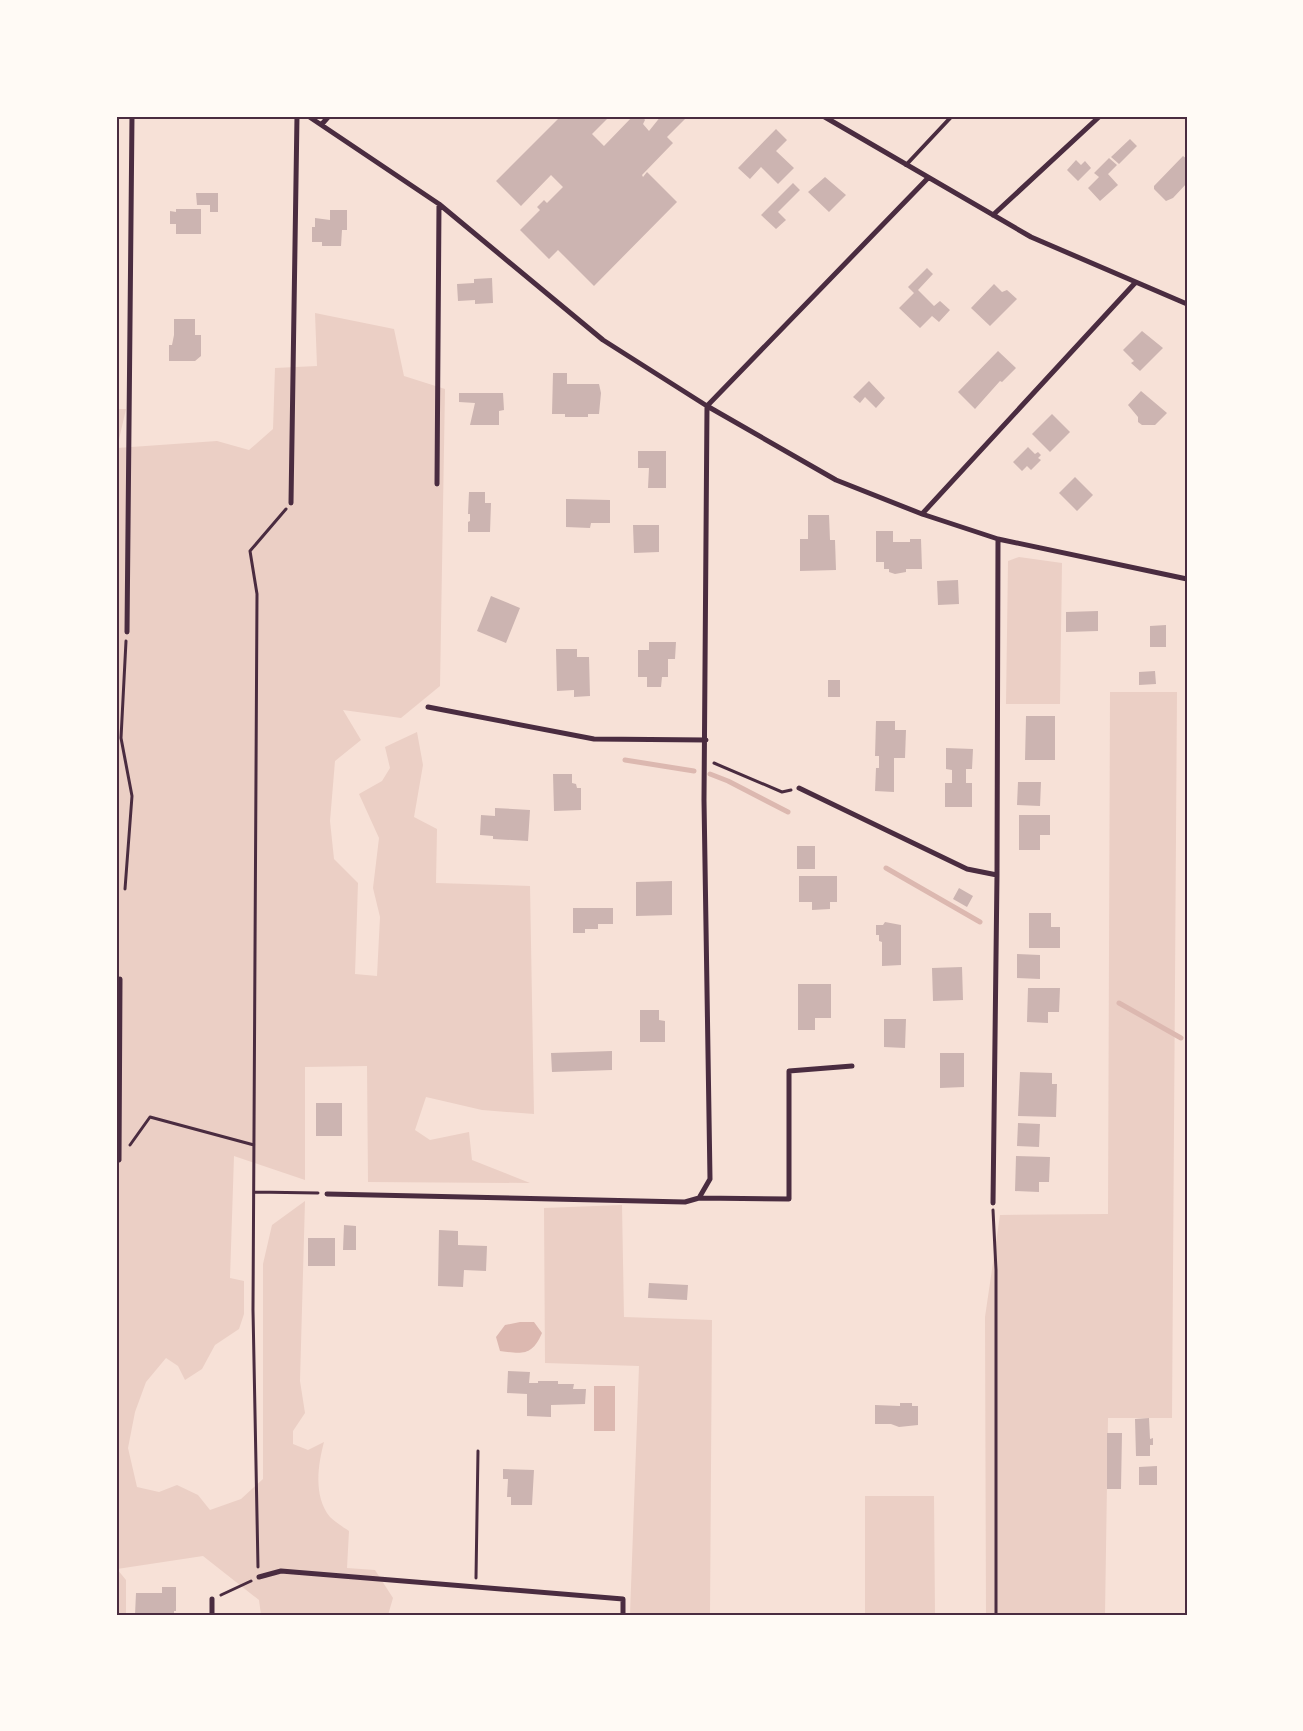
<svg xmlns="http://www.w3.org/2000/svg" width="1303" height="1731" viewBox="0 0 1303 1731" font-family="Helvetica,sans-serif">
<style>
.green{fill:#ebcfc5}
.water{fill:#dcb8b0}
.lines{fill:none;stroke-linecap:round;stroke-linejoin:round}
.stream{stroke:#dcb8b0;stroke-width:5}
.building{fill:#ccb4b1}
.path{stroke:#4a2c40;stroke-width:3}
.service{stroke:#4a2c40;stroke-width:4}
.minor{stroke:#4a2c40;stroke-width:5}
.neatline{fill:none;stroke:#4a2c40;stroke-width:2}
</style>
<rect width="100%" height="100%" fill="#f7e1d7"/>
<path class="green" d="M315 313 394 329 404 376 445 389 440 686 401 718 343 710 361 740 335 761 330 821 334 859 358 883 355 974 377 976 380 917 373 888 379 838 359 794 382 781 390 768 385 747 417 732 423 765 414 817 437 829 436 883 530 886 534 1114 482 1110 426 1097 415 1130 430 1140 469 1132 472 1160 530 1183 368 1182 367 1066 305 1067V1180L234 1156 230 1278 244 1281V1314L239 1329 215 1345 202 1369 185 1380 178 1366 166 1358 146 1382 135 1412 128 1448 137 1487 159 1492 177 1485 198 1495 210 1510 241 1499 263 1479V1264L272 1225 305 1201 300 1381 305 1413 293 1431V1444L308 1450 324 1442C318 1465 313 1496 330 1517 335 1522 343 1527 349 1531L347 1568 375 1570 393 1598 388 1615H261L259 1600 203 1556 117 1569 126 1580V1615H116V409H126L117 448 217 441 249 450 273 429 275 368 317 366Z
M1019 557 1062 563 1060 704H1006L1008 561Z
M1110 692H1177L1172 1418H1108L1105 1615H986L985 1317 1000 1215 1108 1214Z
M622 1205 624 1317 712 1320 710 1615H630L639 1366 545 1363 544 1208Z
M865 1496H934L935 1615H865Z"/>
<path class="water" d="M520 1322H534L542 1333C532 1356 523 1354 500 1351L496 1337 505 1325Z
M594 1386H615V1431H594Z"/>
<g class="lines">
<path class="stream" d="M625 760 694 771
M710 774 728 781 788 812
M886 868 980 922
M1119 1003 1181 1038"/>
</g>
<path class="building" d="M561 116H610L592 134 604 146 633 116H642L645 120 643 124 649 131 661 116H688L667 137 673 143 642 175 643 177 647 172 677 202 594 286 558 250 549 259 520 230 540 210 537 207 544 200 547 203 563 187 551 175 521 206 496 181Z
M776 129 787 140 776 151 794 168 778 184 761 167 750 179 738 168Z
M1130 139 1137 146 1119 164 1111 157Z
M1183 156 1187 159V183L1173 198 1166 201 1154 189V186Z
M1109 158 1117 165 1108 174 1118 185 1100 201 1088 188 1099 177 1094 173Z
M1076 160 1081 165 1085 161 1091 168 1078 181 1067 170Z
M825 177 846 195 829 212 808 192Z
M793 183 800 190 778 212 786 220 776 229 761 215Z
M196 193H218V212H210V205H197Z
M176 209H201V234H176V224H170V211L176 212Z
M330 210H347V230H342L341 246H322V242H312V227H315V218L330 220Z
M927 268 933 274 918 290 934 306 940 301 950 310 939 322 932 316 920 328 899 308 914 293 908 287Z
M492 278 493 303 475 304V300L458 301 457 284 474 283V279Z
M994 284 1002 292 1007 290 1017 299 990 326 971 308Z
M174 319H195V335H201V356L195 361H169V345H172L174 335Z
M1142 331 1163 348 1140 371 1131 363 1134 361 1123 350Z
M998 351 1016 368 1002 382 1000 381 975 409 958 392Z
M553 373H567V384H599L601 393 599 414H588V417H565V414H552Z
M869 381 885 398 876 408 865 397 860 403 853 397Z
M1141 391 1167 413 1155 425H1142L1138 422V417L1128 405Z
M459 393H503L504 410 499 411V425H470L475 403 459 402Z
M1052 414 1070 432 1050 452 1032 434Z
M1028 447 1035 454 1038 452 1041 455 1038 458 1041 460 1031 470 1027 466 1022 471 1013 462Z
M638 451H666V488H648L649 468H638Z
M1075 477 1093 495 1077 511 1059 493Z
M469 492H485V503H491L490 532H468V522L470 521V514H468Z
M566 499 610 500V523H591L590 528 566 527Z
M808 515H829L830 540H835L836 570 800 571V539H808Z
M633 525H659V552L634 553Z
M876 531H893V542H910V539H921L922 569H906V572L895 574 889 572V569H884V562H876Z
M958 580 959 604 938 605 937 581Z
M491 596 520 608 506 643 477 631Z
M1098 611V631L1066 632V612Z
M1166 625V647H1150V626Z
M649 642H676L675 659H668V677H662L661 687H647V677H638V650H649Z
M556 649H577V657H589L590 696 574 697V690L557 691Z
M1155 671 1156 684 1139 685V672Z
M828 680H840V697H828Z
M1026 716H1055V760H1025Z
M876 721H895V730H906L905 758H894V792L875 791 876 768H879V756H875Z
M946 748 973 749 972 769H966V783H972V807H945V783H952V770L946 769Z
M553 774H572V783L576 784 577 788H581V810L554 811Z
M1018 782H1041L1040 806 1017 805Z
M495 808 530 810 528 841 493 839V836L480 835 481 815 495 816Z
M1019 815H1050V835H1040V850H1019Z
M797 846H815V869H797Z
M799 876H837V902H830V909L812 910V902H799Z
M672 881V915L636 916V882Z
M959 888 973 896 967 907 953 899Z
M573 908H613V924H598V929H585V933H573Z
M1029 913H1051V927H1060V948H1029Z
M885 922 901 925V965L882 966V942L879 941V935H876V925H883Z
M1017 954 1040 955V979L1017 978Z
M962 967 963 1000 933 1001 932 968Z
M798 984H831V1018H815V1030H798Z
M1028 988H1060L1059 1012H1048V1023L1027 1022Z
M640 1010H659V1020L665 1021V1042H640Z
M884 1019H906L905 1048 884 1047Z
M612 1051V1070L552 1072 551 1053Z
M940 1053H964V1087L940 1088Z
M1020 1072 1052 1073V1084H1057L1056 1117 1018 1116Z
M316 1103H342V1136H316Z
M1018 1123 1040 1124 1039 1147 1017 1146Z
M1016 1156 1050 1157 1049 1182H1039V1192L1015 1191Z
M344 1225 356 1226V1250H343Z
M439 1230 458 1231V1245L487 1246 486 1271 464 1270 463 1287 438 1286Z
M308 1238H335V1266H308Z
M649 1283 688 1285 687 1300 648 1298Z
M508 1371 530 1372 529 1383H538V1381H558V1384H574L573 1389H586L585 1404 551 1405V1417L527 1416V1394L507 1393Z
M900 1403H912V1406H918V1425L899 1427 891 1424H875V1405L900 1406Z
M1149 1418 1150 1439 1153 1438V1445H1150V1456H1136L1135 1419Z
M1107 1433H1122L1121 1489H1107Z
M1157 1466V1485H1139V1467Z
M503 1469 534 1470 532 1505H511V1497H507L508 1479H503Z
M162 1587H176V1611H174V1615H135L136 1593H162Z"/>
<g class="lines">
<path class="path" d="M714 763 782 792 791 790
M125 889 132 796 121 738 126 641
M130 1145 150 1117 254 1145
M254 1192 318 1193
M993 1210 996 1270V1615
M258 1567 253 1310 257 594 250 551 286 509
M476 1578 478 1451
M221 1595 251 1581"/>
<path class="service" d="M906 165 952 116"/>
<path class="minor" d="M308 116 439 204 603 340 707 406 836 480 922 514 998 539 1187 579
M823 116 1031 237 1187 304
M322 124 329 116
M993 215 1100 116
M437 484 439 204
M291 503 297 116
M922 514 1135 283
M127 632 132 116
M428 707 594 739 706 740
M799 788 967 869 997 875
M116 1159 119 1160 120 979
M327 1194 685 1202 699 1198 789 1199V1071L852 1066
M699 1198 710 1179 704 800 707 406 928 178
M993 1203 997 875 998 539
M259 1577 281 1571 623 1599V1615
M212 1615V1599"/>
</g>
<rect width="1303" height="1731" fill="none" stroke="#fffaf5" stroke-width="235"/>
<rect x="118" y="118" width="1068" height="1496" class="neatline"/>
</svg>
